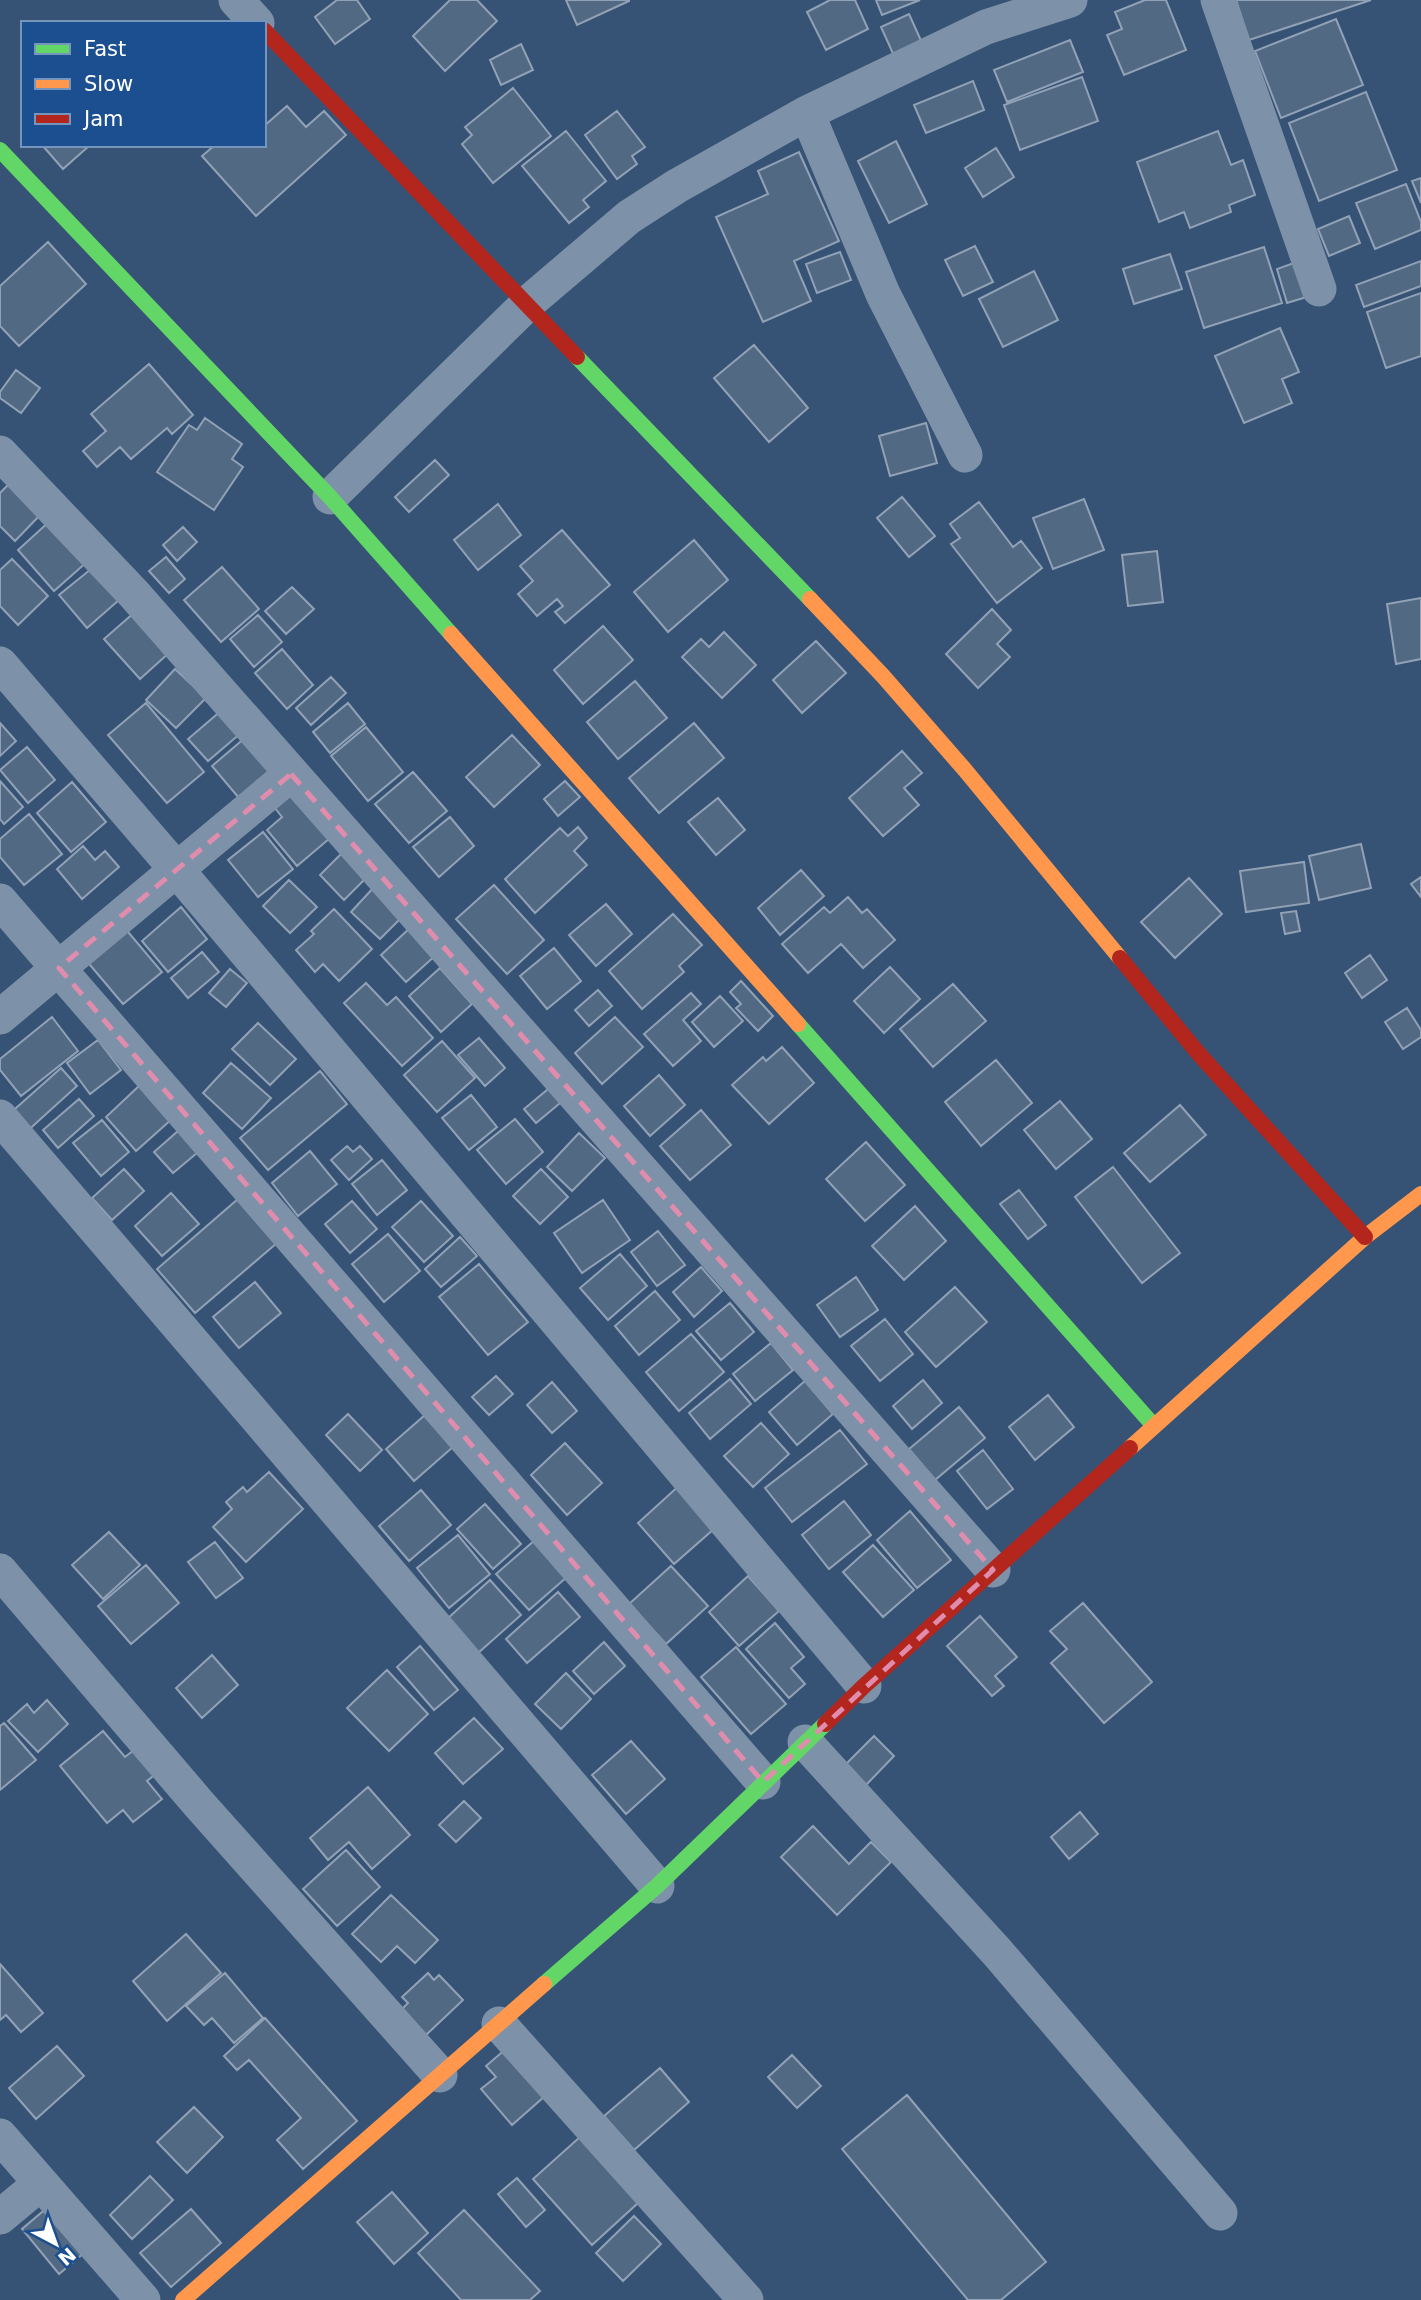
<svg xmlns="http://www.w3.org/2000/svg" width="1421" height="2300" viewBox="0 0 1421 2300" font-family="'DejaVu Sans',sans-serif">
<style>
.building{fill:#526984;stroke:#92a2b6;stroke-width:2}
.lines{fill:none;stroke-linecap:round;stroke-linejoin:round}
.street{stroke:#7d92a8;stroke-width:35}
.fast{stroke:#63d668;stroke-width:16}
.slow{stroke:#ff974d;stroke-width:16}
.jam{stroke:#b3261e;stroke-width:16}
.marked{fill:none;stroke:#e08cad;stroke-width:5;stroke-dasharray:14 9;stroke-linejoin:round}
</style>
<rect width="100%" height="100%" fill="#365274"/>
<path class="building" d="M337 0H357L370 19 335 44 315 17Z
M450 0H477L497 21 445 71 413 36Z
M566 0H629V1L577 25Z
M830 0H855L868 29 826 50 807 12Z
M876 0H920L882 15Z
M1145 0H1166L1186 50 1124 75 1107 35 1122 29 1115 12Z
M1236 0H1371L1249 40Z
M909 14 923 45 895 58 881 27Z
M1336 19 1363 85 1281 118 1255 51Z
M1070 40 1083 72 1007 102 994 70Z
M521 44 533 70 501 85 490 60Z
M1082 77 1098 121 1020 150 1004 105Z
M973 81 984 110 926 133 914 105Z
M513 88 551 136 493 183 462 144 472 135 465 127Z
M1366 92 1397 170 1319 201 1289 123Z
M287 106 306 127 324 111 346 135 256 216 202 156 215 145H264V126Z
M617 111 645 147 632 156 637 164 617 179 585 135Z
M566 131 606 181 583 200 589 207 569 223 522 166Z
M1218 131 1231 165 1243 160 1255 195 1229 205 1231 212 1190 228 1184 212 1159 222 1137 162Z
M896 141 927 204 889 223 858 161Z
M42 145H90L63 169Z
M996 148 1014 177 983 197 965 168Z
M799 152 839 241 794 261 811 301 763 322 716 217 768 194 758 171Z
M1421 178V203L1412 181Z
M1406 184 1421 222V230L1375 249 1356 203Z
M1349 216 1360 243 1329 256 1318 229Z
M48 242 86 284 19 346 0 326V286Z
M975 246 993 282 963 296 945 260Z
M1264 247 1282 303 1204 328 1186 272Z
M840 252 851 280 817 293 806 264Z
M1170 254 1182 289 1134 304 1123 269Z
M1302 260 1313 295 1287 303 1277 269Z
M1421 261V286L1364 307 1356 285Z
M1034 271 1058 320 1003 347 979 299Z
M1421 293V356L1386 368 1367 312Z
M1280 328 1299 372 1282 379 1292 403 1244 423 1215 356Z
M754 345 808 408 769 442 714 378Z
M149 364 193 415 172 434 167 428 131 459 120 447 97 467 83 451 106 431 91 414Z
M16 370 40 388 21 413 0 398V392Z
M205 418 242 444 232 459 243 467 214 510 157 472 189 425 197 430Z
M926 423 937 463 890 476 879 436Z
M435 460 449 475 409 512 395 497Z
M10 483 42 513 15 541 0 526V493Z
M902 497 935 536 909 557 877 518Z
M1084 499 1104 550 1053 569 1033 518Z
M979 502 1013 547 1021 541 1042 568 997 603 951 544 960 538 950 524Z
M498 504 521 535 478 570 454 540Z
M51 520 88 561 54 591 18 550Z
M183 527 197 542 177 561 163 545Z
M562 530 610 585 565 623 555 612 563 606 557 599 537 616 518 594 533 581 520 566Z
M694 540 728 580 668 632 634 592Z
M1157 551 1163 602 1128 606 1122 555Z
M166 557 185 579 169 593 149 571Z
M12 559 48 596 18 625 0 606V570Z
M222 567 259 609 221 642 184 600Z
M91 569 119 600 87 628 59 595Z
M292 587 314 609 286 634 265 611Z
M1421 598V659L1396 664 1387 604Z
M992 609 1011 630 997 644 1010 657 978 688 946 654Z
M135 612 170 652 140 679 104 639Z
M258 615 282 642 254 667 230 639Z
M603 626 633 660 583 704 554 670Z
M724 632 756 665 722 698 682 657 701 639 709 647Z
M816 641 846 673 802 713 773 680Z
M282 649 313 685 287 709 255 673Z
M175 669 206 698 176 728 146 700Z
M331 677 346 693 311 725 296 708Z
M635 681 667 718 618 759 587 722Z
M146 703 204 772 167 803 108 735Z
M348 703 365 724 330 753 313 732Z
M222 710 241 733 208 761 188 739Z
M0 723 16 741 0 756Z
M694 723 724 758 659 813 629 778Z
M366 727 403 772 368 801 331 756Z
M512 735 540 765 494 807 466 777Z
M246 737 273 769 239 798 212 766Z
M27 747 55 780 28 803 0 770Z
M902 751 922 773 904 788 919 805 883 836 849 798Z
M413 772 447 811 409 843 375 804Z
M0 781 23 807 4 824 0 819Z
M565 781 580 797 558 816 544 799Z
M72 782 106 822 71 852 37 813Z
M295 784 336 833 297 866 267 830 282 817 271 803Z
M718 798 745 830 716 855 688 822Z
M29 814 62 854 24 885 0 857V839Z
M450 817 474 846 439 877 413 847Z
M578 827 587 838 574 851 587 865 535 913 505 879 560 828 568 836Z
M263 832 293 869 258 897 228 860Z
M1361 844 1371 888 1319 900 1309 856Z
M83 846 95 860 105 851 119 867 82 899 57 869Z
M345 850 370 874 344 900 320 875Z
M1304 862 1309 903 1246 912 1240 871Z
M801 870 824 896 780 935 758 908Z
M1421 877V897L1411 884Z
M1189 878 1222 914 1175 958 1141 922Z
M289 880 317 907 290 933 263 906Z
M494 885 544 940 507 974 456 919Z
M375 886 405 914 380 939 351 912Z
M848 897 862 913 867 909 895 940 863 968 841 944 808 973 782 944 824 907 830 913Z
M606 904 632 934 596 966 569 935Z
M181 907 207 939 168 972 142 941Z
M334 909 372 949 339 981 323 964 315 972 296 950 314 934 311 931Z
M1296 911 1300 931 1285 934 1281 913Z
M673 914 702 945 679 966 684 972 642 1009 609 971Z
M123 926 162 972 123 1004 85 959Z
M411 927 436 955 406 982 381 955Z
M554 948 581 981 547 1009 520 976Z
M202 952 219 972 188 998 171 978Z
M1370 955 1387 980 1362 998 1345 973Z
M890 967 920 999 884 1033 854 1001Z
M440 968 472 1004 441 1032 409 996Z
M230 969 247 983 226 1007 209 993Z
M741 981 773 1016 758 1031 736 1008 741 1004 730 992Z
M366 983 387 1005 396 997 433 1038 402 1066 344 1003Z
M953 984 986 1021 933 1067 900 1029Z
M598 990 612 1006 589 1026 575 1010Z
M691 993 701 1004 683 1020 701 1041 673 1066 644 1034Z
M720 996 743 1021 714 1047 692 1022Z
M1407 1008 1421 1030V1037L1403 1049 1385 1022Z
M52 1017 78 1051 21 1096 0 1070V1059Z
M615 1017 643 1047 602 1084 575 1053Z
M258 1023 296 1059 270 1085 232 1049Z
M479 1038 505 1068 485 1086 458 1055Z
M98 1040 121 1070 90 1094 67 1063Z
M442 1041 475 1078 437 1112 404 1075Z
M782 1047 814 1083 769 1124 732 1085 763 1057 766 1061Z
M996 1060 1032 1103 981 1146 945 1102Z
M231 1063 271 1098 242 1129 203 1093Z
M61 1068 77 1086 24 1134 7 1116Z
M320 1071 347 1104 268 1170 240 1138Z
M659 1075 685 1105 650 1136 624 1106Z
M140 1085 172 1119 136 1151 106 1117Z
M553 1085 565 1099 536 1123 524 1109Z
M471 1095 497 1127 469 1150 442 1118Z
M79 1099 94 1116 58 1148 43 1130Z
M1060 1101 1092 1139 1056 1169 1024 1130Z
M1180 1105 1206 1135 1150 1182 1124 1153Z
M701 1110 731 1145 690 1180 660 1146Z
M515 1119 543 1152 506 1184 477 1150Z
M102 1120 129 1152 101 1176 73 1143Z
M178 1131 197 1153 173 1173 154 1152Z
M579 1133 605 1158 572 1191 547 1167Z
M866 1142 905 1185 865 1221 826 1179Z
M347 1146 353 1152 360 1146 372 1159 349 1180 331 1160Z
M310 1151 337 1184 298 1216 272 1183Z
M382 1160 407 1190 377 1215 352 1184Z
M1113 1167 1180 1253 1142 1283 1075 1197Z
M124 1169 144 1191 112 1220 92 1198Z
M541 1169 568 1197 540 1224 513 1196Z
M1019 1190 1046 1225 1028 1239 1000 1204Z
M171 1193 199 1224 162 1256 135 1226Z
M238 1199 277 1243 195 1313 157 1269Z
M603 1200 630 1240 582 1273 554 1233Z
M352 1201 377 1229 350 1253 325 1224Z
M421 1201 453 1236 424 1262 392 1227Z
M915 1206 946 1241 904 1280 872 1246Z
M658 1231 685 1265 657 1286 631 1252Z
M388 1234 420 1271 384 1302 352 1264Z
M460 1237 477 1256 441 1287 425 1269Z
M620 1254 647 1286 608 1320 580 1288Z
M479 1264 528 1322 488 1355 439 1297Z
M701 1267 722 1291 694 1317 673 1292Z
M856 1277 878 1310 840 1337 817 1305Z
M255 1282 281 1313 239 1348 213 1317Z
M955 1287 987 1322 936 1367 905 1332Z
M655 1291 680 1320 639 1355 615 1326Z
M730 1303 754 1332 721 1360 696 1331Z
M885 1319 913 1354 880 1381 851 1346Z
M691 1334 724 1372 679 1411 646 1372Z
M771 1343 793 1370 755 1401 733 1374Z
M496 1376 513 1394 489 1415 472 1397Z
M730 1379 751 1404 710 1439 689 1413Z
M923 1380 942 1403 912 1429 893 1406Z
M805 1381 833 1414 797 1445 769 1412Z
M552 1382 577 1411 552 1433 527 1405Z
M1048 1395 1074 1427 1035 1460 1009 1427Z
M959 1407 985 1438 935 1480 909 1449Z
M348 1414 382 1450 360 1471 326 1435Z
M425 1415 453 1447 414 1481 386 1449Z
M761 1423 789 1454 753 1487 724 1456Z
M840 1430 867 1464 792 1522 765 1488Z
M565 1443 602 1483 567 1515 531 1475Z
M983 1450 1013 1489 987 1509 957 1471Z
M269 1472 303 1509 246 1562 213 1527 232 1509 226 1502 243 1487 247 1492Z
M682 1483 715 1528 674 1564 638 1523Z
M421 1490 451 1525 409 1561 379 1526Z
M844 1501 871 1535 829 1569 802 1535Z
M485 1504 521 1544 493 1569 457 1529Z
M910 1511 951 1560 917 1588 877 1540Z
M109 1532 140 1565 103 1599 72 1565Z
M458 1535 490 1574 449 1608 417 1568Z
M535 1540 567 1577 529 1610 496 1574Z
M215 1542 243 1578 216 1598 188 1562Z
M873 1545 914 1590 883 1617 843 1572Z
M146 1565 179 1603 131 1644 98 1606Z
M671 1566 708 1606 666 1644 629 1604Z
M748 1576 779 1611 739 1646 709 1612Z
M490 1580 521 1615 478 1653 447 1619Z
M558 1592 580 1617 527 1663 506 1639Z
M1083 1603 1152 1682 1104 1723 1051 1663 1067 1649 1050 1631Z
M980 1616 1017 1657 995 1676 1004 1686 992 1696 947 1646Z
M775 1623 804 1657 791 1668 805 1684 789 1698 746 1649Z
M604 1642 625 1666 594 1694 573 1671Z
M420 1646 458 1690 434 1710 397 1667Z
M736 1647 786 1704 751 1734 701 1677Z
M212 1655 238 1685 202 1718 176 1688Z
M387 1670 428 1714 389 1751 347 1708Z
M566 1673 591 1699 561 1729 535 1704Z
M47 1700 68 1724 38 1752 8 1721 27 1704 34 1713Z
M474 1718 503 1749 463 1784 435 1753Z
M4 1723 36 1760 0 1790V1726Z
M103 1731 125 1757 138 1747 158 1772 147 1781 162 1799 133 1822 123 1810 107 1823 60 1766Z
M874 1736 894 1756 866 1785 846 1764Z
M631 1741 665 1779 626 1814 592 1775Z
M368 1787 410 1835 372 1869 349 1842 328 1860 310 1838Z
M464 1801 481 1818 456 1842 439 1825Z
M1080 1812 1098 1834 1069 1859 1051 1837Z
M813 1826 849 1864 871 1842 891 1862 837 1915 781 1857Z
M346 1850 380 1887 337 1926 303 1889Z
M391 1895 438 1940 415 1963 397 1946 381 1962 352 1934Z
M186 1934 221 1973 167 2021 133 1981Z
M0 1964 43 2013 21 2032 6 2015 0 2020Z
M225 1973 263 2018 234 2043 212 2018 204 2025 186 2006Z
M428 1973 434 1980 439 1975 463 2000 426 2035 402 2009 408 2003 402 1997Z
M265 2018 357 2121 303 2169 277 2140 301 2118 249 2060 237 2070 224 2056Z
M57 2046 84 2076 36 2119 9 2088Z
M508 2047 553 2089 512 2125 481 2089 496 2077 486 2066Z
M792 2055 821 2086 797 2108 768 2077Z
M660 2068 689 2102 634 2150 604 2116Z
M907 2095 1046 2262 1001 2300H968L842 2149Z
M194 2107 223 2137 187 2173 157 2142Z
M590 2128 638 2203 592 2245 533 2179Z
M150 2176 173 2200 132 2239 110 2215Z
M517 2178 545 2210 526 2227 498 2194Z
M392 2192 428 2233 394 2264 357 2222Z
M48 2207 85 2252 59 2274 22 2229Z
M191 2209 221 2243 171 2287 140 2253Z
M464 2210 540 2291 530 2300H461L418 2253Z
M634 2216 661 2244 623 2281 596 2253Z"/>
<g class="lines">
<path class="street" d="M236 0 257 23
M1218 0 1319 289
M807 113 883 294 965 455
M0 453 134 594 993 1570
M330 497 528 303 629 217 677 186 807 113 986 27 1070 0
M0 664 177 870 864 1686
M0 901 763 1782
M0 1017 291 774
M0 1117 657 1886
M0 1571 198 1803 440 2075
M805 1742 997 1952 1220 2213
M499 2024 746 2300
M0 2136 143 2300
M0 2217 41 2183"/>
<path class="fast" d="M0 150 330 497 451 634
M577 357 810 599
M798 1024 1154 1426
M544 1984 657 1886 825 1724"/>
<path class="slow" d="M810 599 883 676 965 770 1120 958
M451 634 798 1024
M1130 1448 1365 1237 1421 1194
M183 2300 544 1984"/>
<path class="jam" d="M264 30 577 357
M1120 958 1198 1053 1365 1237
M825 1724 864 1686 1130 1448"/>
</g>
<path class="marked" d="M291 774 993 1570 763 1782 59 968Z"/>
<rect x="21" y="21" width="245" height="126" fill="#1b4f8f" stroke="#7695bc" stroke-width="2"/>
<rect x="35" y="44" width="35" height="10" fill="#63d668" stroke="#7695bc" stroke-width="2"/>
<text x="84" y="56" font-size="21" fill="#ffffff">Fast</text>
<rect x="35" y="79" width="35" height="10" fill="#ff974d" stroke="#7695bc" stroke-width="2"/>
<text x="84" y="91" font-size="21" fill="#ffffff">Slow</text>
<rect x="35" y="114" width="35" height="10" fill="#b3261e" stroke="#7695bc" stroke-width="2"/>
<text x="84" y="126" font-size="21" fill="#ffffff">Jam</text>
<g transform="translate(56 2244) rotate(139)" stroke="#1b4f8f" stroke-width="5" paint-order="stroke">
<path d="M0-5L12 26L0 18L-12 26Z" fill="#ffffff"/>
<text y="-10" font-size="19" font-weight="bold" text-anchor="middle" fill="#ffffff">N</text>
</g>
</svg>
